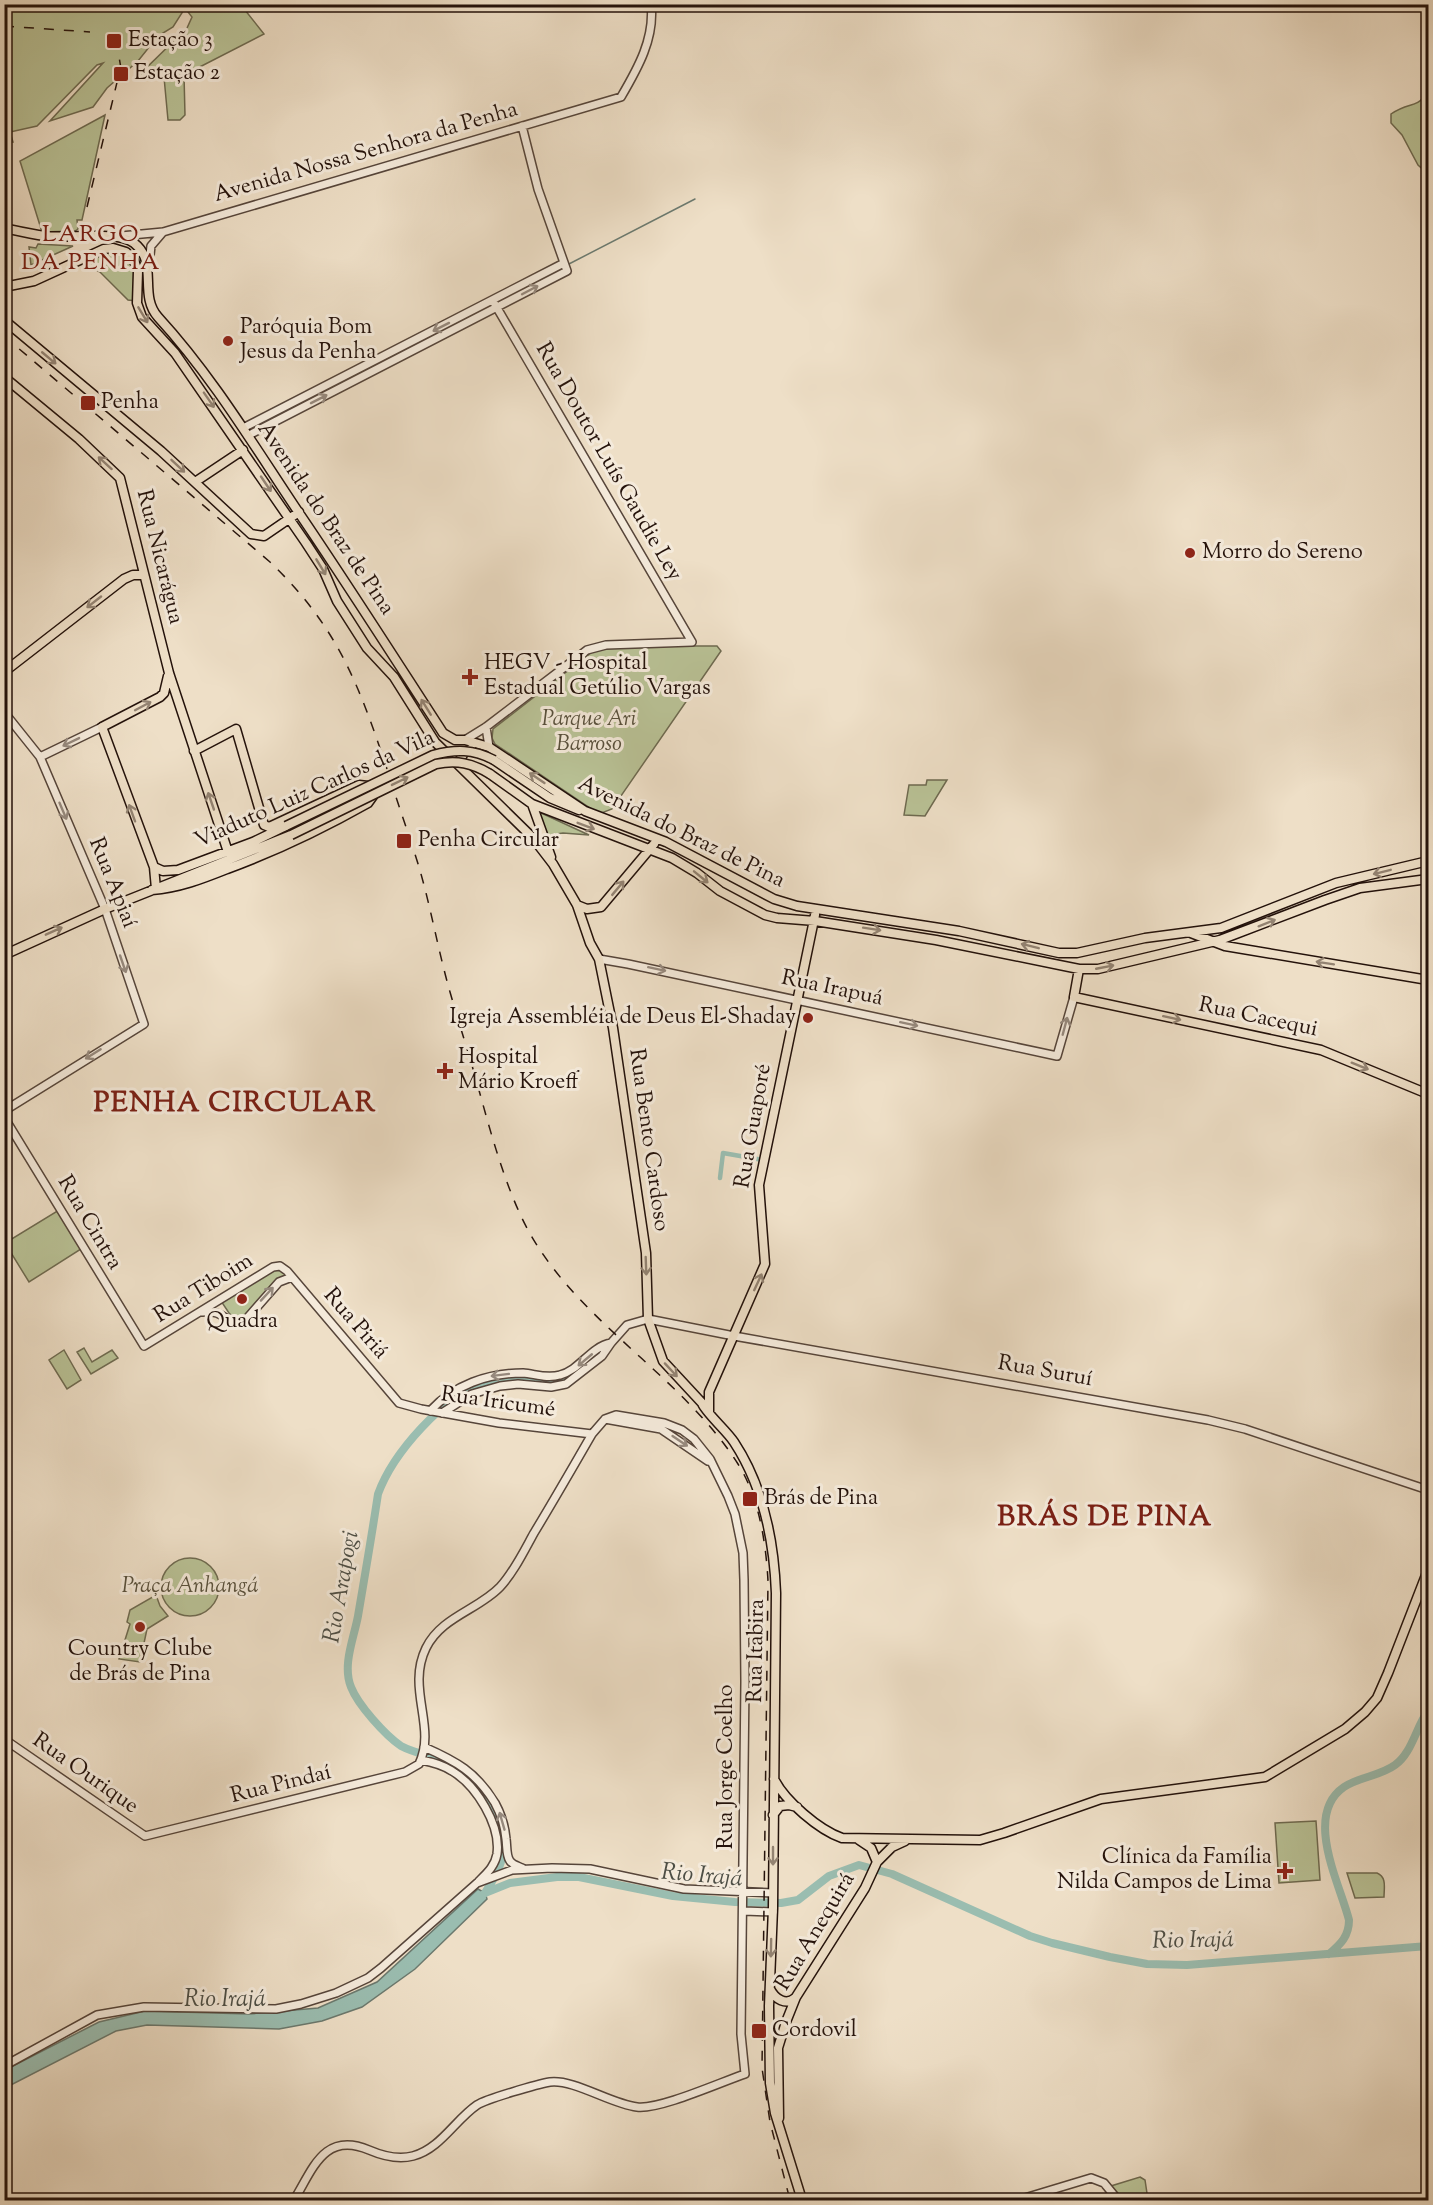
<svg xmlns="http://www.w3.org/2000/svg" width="1433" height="2205" viewBox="0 0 1433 2205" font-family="'Sorts Mill Goudy',serif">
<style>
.green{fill:#b9c296;stroke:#6e6a50;stroke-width:1.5}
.water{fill:#9abdb0;stroke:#6b796e;stroke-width:1.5}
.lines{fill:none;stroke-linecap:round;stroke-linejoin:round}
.stream{stroke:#6b796e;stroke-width:1.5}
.canal{stroke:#9abdb0;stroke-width:4.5}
.river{stroke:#9abdb0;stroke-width:8}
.minor-casing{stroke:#56453a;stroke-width:10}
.major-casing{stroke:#24120b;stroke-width:11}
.minor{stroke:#f4eadb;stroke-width:7}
.major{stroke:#eedfc7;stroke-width:8}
.rail{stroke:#24120b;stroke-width:1.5;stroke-dasharray:10 10;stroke-linecap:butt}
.major-bridge-casing{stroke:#24120b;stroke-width:11;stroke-linecap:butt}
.major-bridge{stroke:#eedfc7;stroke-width:8}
.oneway{stroke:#96897d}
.oneway2{stroke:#938372}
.poi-dot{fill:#8f2418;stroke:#f4eadb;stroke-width:2}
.labels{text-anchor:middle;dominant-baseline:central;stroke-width:6;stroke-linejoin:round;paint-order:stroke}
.poi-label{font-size:22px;fill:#24120b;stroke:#f4eadb;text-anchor:start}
.street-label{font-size:22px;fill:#24120b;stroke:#f4eadb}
.park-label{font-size:22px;font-style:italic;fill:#58503c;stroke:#f4eadb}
.neighbourhood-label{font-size:24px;letter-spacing:1.5px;fill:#7a1f14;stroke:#f4eadb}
.water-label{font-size:24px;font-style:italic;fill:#4d4e45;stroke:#f4eadb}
.district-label{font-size:28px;font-weight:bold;letter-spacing:1.5px;fill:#7a1f14;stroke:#f4eadb}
</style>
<rect width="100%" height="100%" fill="#eedfc7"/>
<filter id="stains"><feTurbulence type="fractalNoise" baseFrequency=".00333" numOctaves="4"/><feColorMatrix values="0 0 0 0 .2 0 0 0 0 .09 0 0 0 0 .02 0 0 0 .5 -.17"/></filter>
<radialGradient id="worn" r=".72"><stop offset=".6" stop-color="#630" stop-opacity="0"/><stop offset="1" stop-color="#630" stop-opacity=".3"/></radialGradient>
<path class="green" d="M4 5H241L264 34 184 75 185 115 180 120H168L164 77 137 81 136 78 187 28 192 17 185 8 173 27 158 36 138 61 107 88 93 107 50 121 103 63 97 65 37 126 10 132 13 142H7L4 139Z
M1428 76V174L1418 165 1402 135 1391 123V114C1414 98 1425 113 1428 76Z
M105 115 82 220H77L78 229 75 231 42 232 20 161Z
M38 244 73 246 31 265 29 247 36 248Z
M102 253C138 252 134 273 136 301L128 300 100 272 92 268V266L96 256Z
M696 646H717L721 651 612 809 599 814 495 744 492 738 493 729 592 652 612 647Z
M927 780H947L925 816 904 815 909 785H926Z
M539 812 589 835 563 833 549 835 546 839Z
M59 1210 81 1249 29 1282 5 1243Z
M277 1268 286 1274 269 1289 239 1323 229 1313 221 1301Z
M84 1348 92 1362 112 1350 118 1358 91 1374 77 1352Z
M64 1350 81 1380 67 1389 49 1360Z
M161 1587a29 29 0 1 1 58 0a29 29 0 1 1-58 0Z
M156 1595 160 1606 168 1616 147 1629 140 1662 119 1659 130 1624 127 1622 130 1610Z
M1316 1821 1320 1880 1279 1883 1275 1823Z
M1347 1873H1377C1387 1877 1384 1888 1384 1897L1355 1898Z
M1140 2177 1145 2180 1148 2200H1123L1111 2186Z"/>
<path class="water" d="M478 1889 485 1893 487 1899 415 1969 362 2007 322 2021 279 2029 147 2025 116 2031 5 2088V2070L99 2022 145 2011 249 2014 318 2008 377 1982Z"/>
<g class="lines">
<path class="stream" d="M567 265 695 199
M511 296 562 268
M341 384 491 306"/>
<path class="canal" d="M720 1178 723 1153 763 1160"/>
<path class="river" d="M485 1893C490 1884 497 1875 500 1865 503 1858 502 1850 502 1843 499 1808 479 1780 448 1763 434 1756 416 1754 401 1746 385 1735 358 1705 351 1687 342 1665 354 1638 358 1616 365 1575 372 1534 378 1494 393 1453 443 1396 485 1383 508 1376 538 1386 559 1380 575 1375 588 1363 600 1351
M478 1899 485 1893 510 1883 557 1877H579L673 1896 735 1902 781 1903 798 1900 829 1876 859 1865 892 1874 1030 1936 1052 1943 1110 1957 1147 1964 1187 1965 1428 1946
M1329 1954C1341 1944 1349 1936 1349 1920 1340 1884 1303 1815 1344 1787 1359 1777 1380 1776 1395 1765 1412 1753 1416 1727 1428 1711"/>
<g class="minor-casing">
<path id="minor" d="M121 236 163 232
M149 264 151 246 163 232 621 97C638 68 655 38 651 4
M243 428 564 263
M249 435 567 271 538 189 522 126
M4 712 40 757 105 909 144 1024 4 1111
M486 727 489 747
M465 740 486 727 587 650 606 645 692 642 493 301
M40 757 102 727
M599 959 628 964 1057 1056 1074 997
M4 1117 144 1346 273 1267 280 1266 287 1271 399 1403 421 1409 499 1423 592 1434
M202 1312C226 1309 225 1325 242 1324L279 1282 292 1277
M430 1411C454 1385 488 1373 523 1373 535 1374 547 1379 560 1375 580 1370 590 1347 611 1343
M442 1413 472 1394 500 1386 518 1384 551 1387 566 1384 602 1356 611 1343 627 1325 648 1319 734 1336 1208 1420 1245 1429 1428 1490
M605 1419 661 1429 708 1461
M4 1739 145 1836 405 1772 419 1764C437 1727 406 1689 426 1648 441 1617 478 1610 500 1587 514 1572 524 1551 534 1533 554 1500 573 1467 592 1434L605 1419 616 1415 664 1423 682 1430 694 1439 710 1459 728 1496 735 1514 743 1553 744 1580 745 1682 741 2034 745 2074C721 2082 659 2110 637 2107 611 2104 574 2079 550 2082 538 2084 486 2099 477 2105 455 2120 440 2149 413 2156 398 2160 383 2156 369 2150 324 2131 313 2169 294 2200
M424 1747C456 1761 476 1772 495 1803 501 1814 505 1827 506 1839 507 1845 506 1856 510 1861 513 1865 518 1866 522 1868
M421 1760C432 1762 443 1765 452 1771 476 1785 501 1825 497 1854 495 1866 487 1873 479 1881
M744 1911 773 1912
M4 2066 97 2015 144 2007 276 2009 301 2004 336 1993 368 1978 381 1968 477 1883 512 1870 552 1868 590 1869 684 1889 773 1893
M1018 2200 1091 2178 1104 2183 1118 2200"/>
</g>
<g class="major-casing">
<path id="major" d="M4 228C18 231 31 234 45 236 68 239 116 230 134 243 159 262 138 295 158 317 213 377 254 446 299 513 348 585 395 659 443 733L455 740H465L489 747 585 811 666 842 774 899 797 906 959 931 1059 953H1077L1145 938 1221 928 1336 883 1428 861
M4 287 34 281 104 249 113 248 126 252 134 261 138 271 137 303 142 317 175 353 306 543 323 569 337 601 367 648 394 677 435 742 533 838 553 864 577 905 590 943 599 959 613 1028 646 1253 648 1319 663 1361 702 1403C705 1412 727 1431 734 1442 763 1486 774 1541 776 1593L773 1908 769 2006 770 2083 775 2113 802 2200
M4 320 161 451 251 534 264 536 299 512
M4 377 79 439 120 478 169 673 228 852
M195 482 243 450
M4 672 124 579 133 575H143
M461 758 464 753 471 749
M494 760 550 798 579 810
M490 774 532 804 672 858 697 873 720 891 765 915 777 918 815 921 936 940 1079 969H1098L1220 940 1325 900 1360 888 1428 879
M532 804 551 857
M154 867 163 871 178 870 253 842 286 826
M156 889 154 867 102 727 160 697 164 693 168 676
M152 890C179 888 202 879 227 869 276 851 322 829 368 803L373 796 368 786 359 785 269 827 264 825 236 729 194 751
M577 905 587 909 601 907 654 844
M1191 933 1225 946 1428 980
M4 955 105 909 291 835
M1079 969 1074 997 1321 1050 1428 1094
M709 1412V1392L765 1264 759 1185 815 915
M774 1779C785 1801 819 1830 842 1838L980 1840 1004 1833 1101 1799 1265 1777 1345 1729 1365 1712 1377 1698 1388 1673 1428 1570
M773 1815 780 1806 789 1805 797 1807
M877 1862 892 1847 905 1841
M770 1989C775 1999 786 2006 795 1998
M779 2118 778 2048 786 2022 796 1997 865 1888 877 1862 871 1848 859 1840"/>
</g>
<use href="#minor" class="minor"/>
<use href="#major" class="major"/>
<path class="rail" d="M4 26 90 32
M116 40 122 74
M87 207 119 74
M4 336 270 562C340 629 360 688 390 778 399 808 410 837 419 867 431 908 438 950 450 992 458 1020 467 1048 475 1076 488 1122 500 1170 520 1214 567 1317 678 1370 738 1464 759 1497 766 1543 768 1581L762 2068 770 2122 790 2200"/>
<g class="major-bridge-casing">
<path id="major-bridge" d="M286 826 433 755C456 749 473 749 494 760
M291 835 436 764C457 760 472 763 490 774"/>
</g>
<use href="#major-bridge" class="major-bridge"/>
</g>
<defs><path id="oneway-shaft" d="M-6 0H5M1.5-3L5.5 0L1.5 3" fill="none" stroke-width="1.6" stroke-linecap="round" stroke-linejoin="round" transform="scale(1.5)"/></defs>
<g class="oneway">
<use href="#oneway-shaft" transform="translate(530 290) rotate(-28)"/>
<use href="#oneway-shaft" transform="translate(441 327) rotate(153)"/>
<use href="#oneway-shaft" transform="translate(319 399) rotate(-27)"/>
<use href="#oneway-shaft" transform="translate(71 742) rotate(154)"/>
<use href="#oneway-shaft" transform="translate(63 811) rotate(67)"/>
<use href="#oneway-shaft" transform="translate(123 964) rotate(71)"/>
<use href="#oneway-shaft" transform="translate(657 969) rotate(12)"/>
<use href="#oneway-shaft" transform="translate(909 1024) rotate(12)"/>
<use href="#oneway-shaft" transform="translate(1065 1026) rotate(-75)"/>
<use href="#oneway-shaft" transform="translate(93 1054) rotate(148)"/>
<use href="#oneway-shaft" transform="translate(267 1294) rotate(-47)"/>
<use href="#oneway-shaft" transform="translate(585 1360) rotate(140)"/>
<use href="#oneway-shaft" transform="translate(500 1375) rotate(173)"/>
<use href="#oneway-shaft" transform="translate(680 1441) rotate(34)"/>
<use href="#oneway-shaft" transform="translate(502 1821) rotate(-106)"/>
</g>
<g class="oneway2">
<use href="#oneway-shaft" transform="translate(143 315) rotate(59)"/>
<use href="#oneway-shaft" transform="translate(49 358) rotate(40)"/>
<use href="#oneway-shaft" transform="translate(209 400) rotate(55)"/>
<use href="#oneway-shaft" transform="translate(105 463) rotate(-138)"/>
<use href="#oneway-shaft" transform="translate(178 466) rotate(43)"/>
<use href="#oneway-shaft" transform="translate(266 484) rotate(56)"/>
<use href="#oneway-shaft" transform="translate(321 567) rotate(59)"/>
<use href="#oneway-shaft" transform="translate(94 602) rotate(142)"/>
<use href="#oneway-shaft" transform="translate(143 706) rotate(-28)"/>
<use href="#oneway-shaft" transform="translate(426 707) rotate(-122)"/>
<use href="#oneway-shaft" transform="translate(537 778) rotate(-146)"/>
<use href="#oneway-shaft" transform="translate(400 781) rotate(-26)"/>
<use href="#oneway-shaft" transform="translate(211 801) rotate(-109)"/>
<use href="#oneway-shaft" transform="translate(132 813) rotate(-110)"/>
<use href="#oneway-shaft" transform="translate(586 826) rotate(21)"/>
<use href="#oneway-shaft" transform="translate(1382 872) rotate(166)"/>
<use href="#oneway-shaft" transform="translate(701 877) rotate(39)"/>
<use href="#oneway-shaft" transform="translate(618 888) rotate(-50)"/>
<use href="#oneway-shaft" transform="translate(1267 923) rotate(-22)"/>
<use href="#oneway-shaft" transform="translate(872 929) rotate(9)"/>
<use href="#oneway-shaft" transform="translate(54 931) rotate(-24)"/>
<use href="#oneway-shaft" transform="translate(1030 946) rotate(-166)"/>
<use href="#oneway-shaft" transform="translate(1325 963) rotate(-171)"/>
<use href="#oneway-shaft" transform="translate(1105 967) rotate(-11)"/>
<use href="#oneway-shaft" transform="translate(1172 1018) rotate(12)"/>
<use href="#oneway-shaft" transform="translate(1360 1066) rotate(22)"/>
<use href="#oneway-shaft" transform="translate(646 1266) rotate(88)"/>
<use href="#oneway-shaft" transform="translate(758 1282) rotate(-65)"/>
<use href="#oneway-shaft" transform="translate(671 1370) rotate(47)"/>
<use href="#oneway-shaft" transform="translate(773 1856) rotate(90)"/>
<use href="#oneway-shaft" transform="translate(771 1948) rotate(91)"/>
</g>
<g class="poi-dot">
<rect x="106" y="33" width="16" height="16" rx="3"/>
<rect x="113" y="66" width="16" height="16" rx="3"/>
<circle cx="228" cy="341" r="6"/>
<rect x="80" y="395" width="16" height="16" rx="3"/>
<circle cx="1190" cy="553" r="6"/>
<path d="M467 668h6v6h6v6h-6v6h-6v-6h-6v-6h6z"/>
<rect x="396" y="833" width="16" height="16" rx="3"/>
<circle cx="808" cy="1018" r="6"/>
<path d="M442 1062h6v6h6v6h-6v6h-6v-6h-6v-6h6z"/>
<circle cx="242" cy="1299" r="6"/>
<rect x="742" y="1491" width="16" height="16" rx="3"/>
<circle cx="140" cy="1627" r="6"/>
<path d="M1282 1862h6v6h6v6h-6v6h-6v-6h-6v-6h6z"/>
<rect x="751" y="2023" width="16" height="16" rx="3"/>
</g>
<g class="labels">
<g class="poi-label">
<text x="128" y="41">Estação 3</text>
<text x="134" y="74">Estação 2</text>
<text x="240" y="328">Paróquia Bom<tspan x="240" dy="25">Jesus da Penha</tspan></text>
<text x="101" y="403">Penha</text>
<text x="1202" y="553">Morro do Sereno</text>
<text x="484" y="664">HEGV - Hospital<tspan x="484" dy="25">Estadual Getúlio Vargas</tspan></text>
<text x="418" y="841">Penha Circular</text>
<text x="796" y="1018" text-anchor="end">Igreja Assembléia de Deus El-Shaday</text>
<text x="458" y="1058">Hospital<tspan x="458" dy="25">Mário Kroeff</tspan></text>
<text x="242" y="1322" text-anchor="middle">Quadra</text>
<text x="764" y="1499">Brás de Pina</text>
<text x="140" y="1650" text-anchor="middle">Country Clube<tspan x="140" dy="25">de Brás de Pina</tspan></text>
<text x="1272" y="1858" text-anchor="end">Clínica da Família<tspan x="1272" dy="25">Nilda Campos de Lima</tspan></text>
<text x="772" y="2031">Cordovil</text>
</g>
<g class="street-label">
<text transform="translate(366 153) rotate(-16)">Avenida Nossa Senhora da Penha</text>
<text transform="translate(608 462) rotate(60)">Rua Doutor Luís Gaudie Ley</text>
<text transform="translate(325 519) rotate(56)">Avenida do Braz de Pina</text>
<text transform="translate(159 557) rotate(76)">Rua Nicarágua</text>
<text transform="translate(315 790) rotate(-24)">Viaduto Luiz Carlos da Vila</text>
<text transform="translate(681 833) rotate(26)">Avenida do Braz de Pina</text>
<text transform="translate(112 883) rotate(68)">Rua Apiaí</text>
<text transform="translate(832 989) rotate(12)">Rua Irapuá</text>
<text transform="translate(1258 1018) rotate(12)">Rua Cacequi</text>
<text transform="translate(754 1126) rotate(-80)">Rua Guaporé</text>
<text transform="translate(648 1140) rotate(82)">Rua Bento Cardoso</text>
<text transform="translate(89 1223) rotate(59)">Rua Cintra</text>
<text transform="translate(204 1289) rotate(-32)">Rua Tiboim</text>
<text transform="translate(355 1324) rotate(49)">Rua Piriá</text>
<text transform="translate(1045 1372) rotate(10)">Rua Suruí</text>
<text transform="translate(498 1403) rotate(8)">Rua Iricumé</text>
<text transform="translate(757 1651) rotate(-89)">Rua Itabira</text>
<text transform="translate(727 1767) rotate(-90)">Rua Jorge Coelho</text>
<text transform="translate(85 1774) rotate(35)">Rua Ourique</text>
<text transform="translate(281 1785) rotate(-14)">Rua Pindaí</text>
<text transform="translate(816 1932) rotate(-59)">Rua Anequirá</text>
</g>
<g class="park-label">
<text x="589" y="720">Parque Ari<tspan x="589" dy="25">Barroso</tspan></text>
<text x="190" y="1587">Praça Anhangá</text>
</g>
<g class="neighbourhood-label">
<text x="91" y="235">LARGO<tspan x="91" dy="28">DA PENHA</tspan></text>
</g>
<g class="water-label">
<text transform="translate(342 1587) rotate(-80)">Rio Arapogi</text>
<text transform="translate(702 1876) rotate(5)">Rio Irajá</text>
<text transform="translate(1193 1941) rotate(-1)">Rio Irajá</text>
<text x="225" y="2000">Rio Irajá</text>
</g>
<g class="district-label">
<text x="235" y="1104">PENHA CIRCULAR</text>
<text x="1105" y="1518">BRÁS DE PINA</text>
</g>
</g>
<rect width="1433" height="2205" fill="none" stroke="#eedfc7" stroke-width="24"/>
<rect x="6" y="6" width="1421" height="2193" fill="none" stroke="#24120b" stroke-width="3"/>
<rect x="12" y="12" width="1409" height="2181" fill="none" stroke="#24120b" stroke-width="1.5"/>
<rect width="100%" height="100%" filter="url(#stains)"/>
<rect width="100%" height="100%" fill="url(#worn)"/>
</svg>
